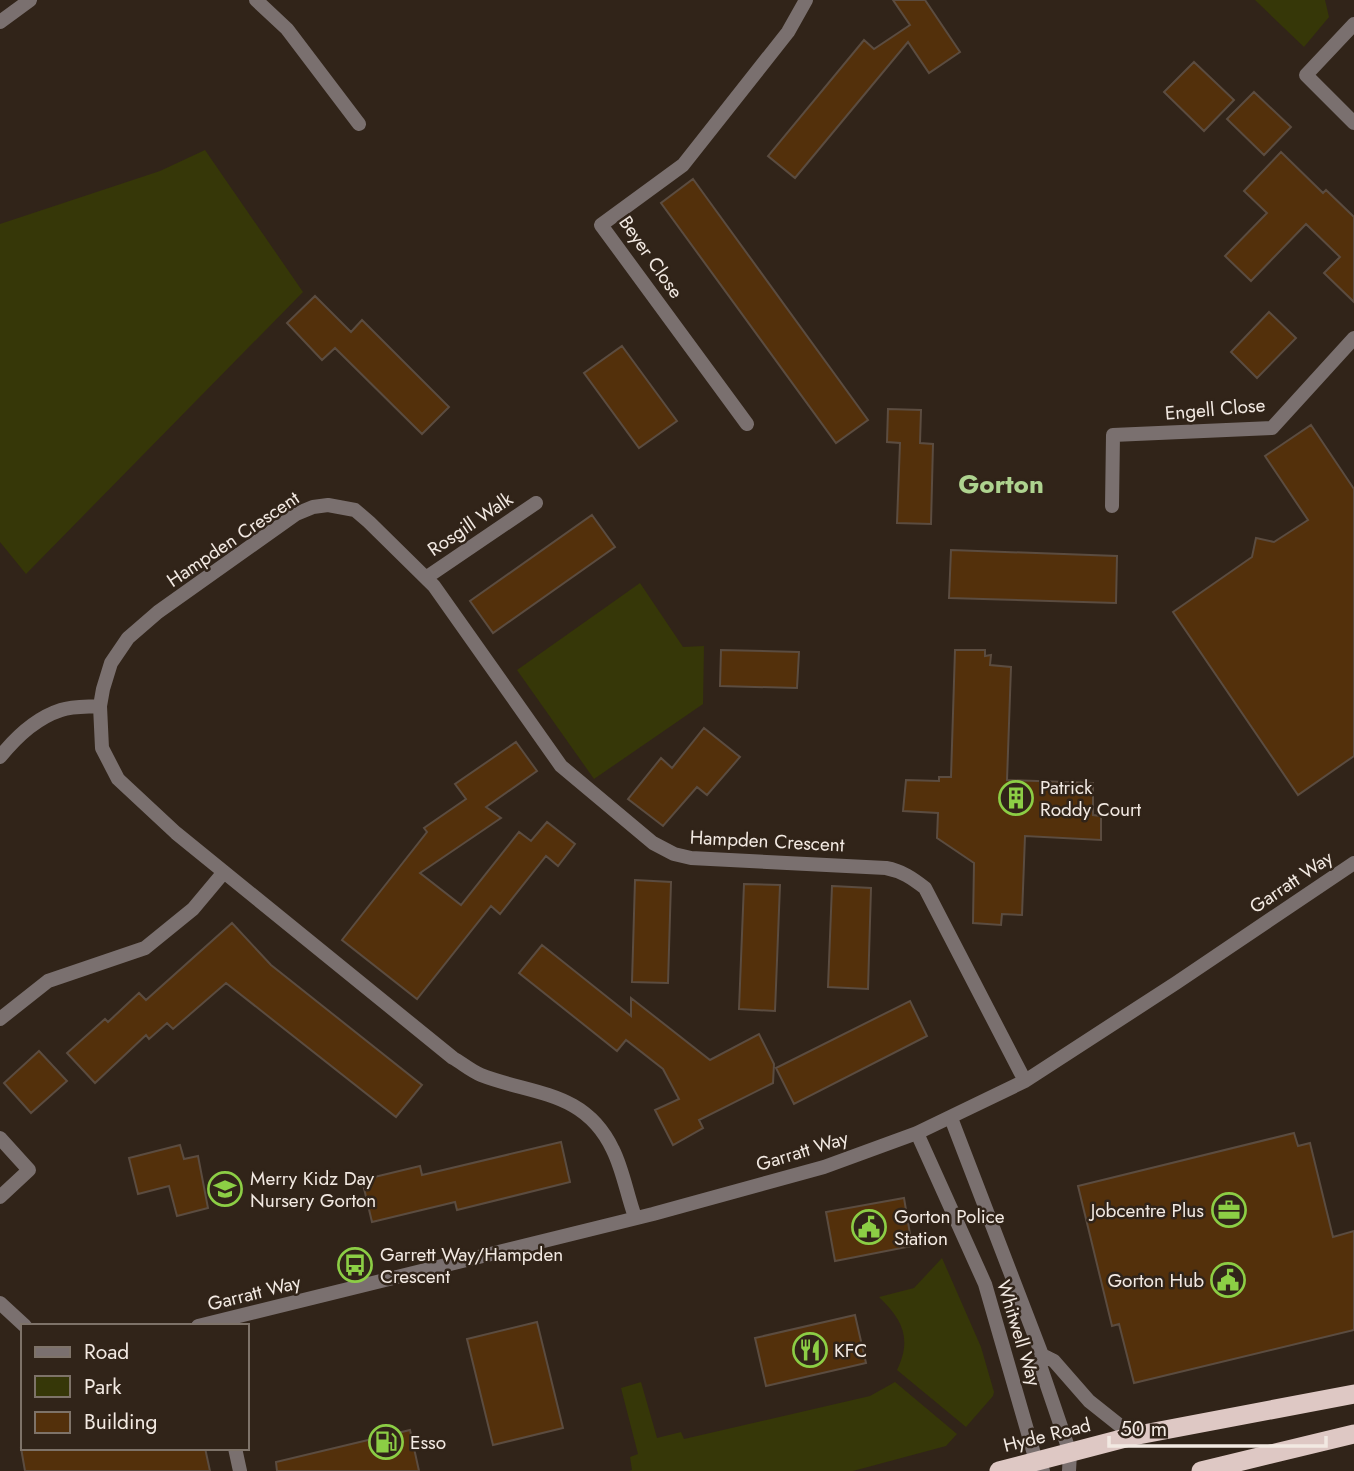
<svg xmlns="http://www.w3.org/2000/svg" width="1354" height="1471" viewBox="0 0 1354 1471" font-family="Jost,sans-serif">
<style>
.green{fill:#363708}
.building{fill:#53300b;stroke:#5b4c40;stroke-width:2}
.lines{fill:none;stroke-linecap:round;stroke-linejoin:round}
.minor{stroke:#7a706f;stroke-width:14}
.trunk{stroke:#dec8c4;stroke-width:19}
.labels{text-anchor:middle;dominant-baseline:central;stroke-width:5;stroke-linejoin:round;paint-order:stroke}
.street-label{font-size:19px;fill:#f2e9e2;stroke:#312419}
.poi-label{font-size:19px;fill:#f2e9e2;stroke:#312419;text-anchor:start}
.district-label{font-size:26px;font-weight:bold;fill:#aed38f;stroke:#312419}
</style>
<rect width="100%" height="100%" fill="#312419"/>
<path class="green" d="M1255 0H1325L1329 17 1304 47Z
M205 150 303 292 26 574 0 542V224L160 171Z
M640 583 683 647 704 646 703 704 594 779 517 670Z
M942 1258 981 1347 994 1392 993 1396 966 1427 897 1370C912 1339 903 1320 879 1297L914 1288Z
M641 1382 657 1438 681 1432 684 1439 870 1396 895 1382 957 1434 946 1446 853 1471H629L632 1470 630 1457 638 1454 621 1388Z"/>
<path class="building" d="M893 0H925L960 52 929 73 908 42 795 178 768 156 864 40 874 49 910 25Z
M1194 62 1234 100 1204 131 1164 92Z
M1254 92 1291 127 1264 155 1227 119Z
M1281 152 1323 193 1326 190 1354 217V302L1324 273 1340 257 1306 224 1251 281 1225 256 1267 213 1244 191Z
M693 179 868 420 836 443 661 203Z
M315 296 351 332 362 320 449 407 422 434 335 348 322 360 287 323Z
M1269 312 1296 338 1257 378 1231 352Z
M622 346 677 421 639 448 584 373Z
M888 409 921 410 920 443 933 444 931 524 897 523 900 443 887 442Z
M1311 425 1354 489V756L1298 795 1173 612 1252 557 1256 538 1274 542 1308 520 1265 456Z
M592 515 615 547 493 633 470 601Z
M951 550 1117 556 1116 603 949 598Z
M721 650 799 652 797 688 720 686Z
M955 650H985V656L991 655 990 665 1011 667 1007 780 1093 783V815L1101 816V840L1025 836 1022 915 1002 914 1001 925 973 923 974 863 937 838 938 813 903 811 906 780 939 781V777H951Z
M704 728 740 757 707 795 697 787 663 826 628 799 661 758 672 768Z
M516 742 537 771 486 807 501 818 420 873 461 905 519 832 531 841 547 822 575 844 558 866 546 856 500 914 491 906 417 999 342 940 427 832 424 828 466 799 455 784Z
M635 880 671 882 668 983 632 982Z
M744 884 780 885 775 1011 739 1009Z
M832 886 871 888 868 989 828 987Z
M232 923 271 965 422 1085 396 1117 226 983 173 1029 167 1023 149 1039 146 1035 95 1083 67 1053 105 1019 108 1022 139 993 146 1000Z
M542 945 631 1016V998L710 1060 759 1034 774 1064 773 1083 699 1120 703 1128 673 1145 655 1110 679 1099 663 1069 626 1040 617 1051 519 973Z
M910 1001 927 1036 794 1104 776 1068Z
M39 1051 67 1081 31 1113 4 1083Z
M1294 1133 1298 1146 1310 1143 1333 1237 1354 1231V1330L1134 1383 1119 1324 1112 1326 1078 1186Z
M561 1142 570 1182 457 1210 455 1202 372 1222 362 1180 420 1166 422 1175Z
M180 1145 184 1159 198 1156 208 1208 177 1216 169 1186 138 1194 129 1158Z
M904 1198 912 1246 835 1261 826 1212Z
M855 1315 866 1363 766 1386 755 1338Z
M537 1322 563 1428 493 1445 467 1339Z
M410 1430 419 1471H277L276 1462Z
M21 1448H205L210 1471H25Z"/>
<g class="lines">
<path class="minor" d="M256 0 287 29 359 124
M0 22 30 0
M1354 24 1306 75 1354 123
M747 424 601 225 683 165 788 32 806 0
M1112 506 1113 435 1272 428 1354 338
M427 577 536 503
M0 757C16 737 36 718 61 710 73 706 88 707 100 706
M0 1019 48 981 145 948 193 909 224 872
M951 1118 1042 1355 1040 1365 1070 1453 1069 1471
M917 1133 985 1284 1036 1461 1043 1471
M0 1138 29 1170 0 1197
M635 1217C627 1195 623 1170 613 1150 585 1090 532 1095 481 1075 471 1071 462 1063 453 1058L176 833 118 779 102 748 100 706 103 689 111 663 128 638 158 612 296 514 313 507 328 505 355 510 369 522 434 586 561 766 653 843 674 854 691 858 886 868C902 871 912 878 925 888L1025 1081
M0 1303 25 1326
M198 1326 653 1214 824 1167 917 1133 1025 1081 1176 983 1354 863
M1042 1355 1054 1361 1089 1401 1133 1436
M235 1448 240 1471"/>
<path class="trunk" d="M999 1471 1133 1436 1354 1394
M1201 1471 1354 1434"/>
</g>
<defs>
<g id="building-ring" transform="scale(1.75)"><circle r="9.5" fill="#312419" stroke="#8cce45" stroke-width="1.5"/><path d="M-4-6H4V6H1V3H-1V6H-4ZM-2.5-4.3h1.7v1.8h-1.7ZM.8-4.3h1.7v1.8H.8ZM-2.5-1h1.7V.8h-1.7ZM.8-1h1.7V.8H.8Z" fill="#8cce45"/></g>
<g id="school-ring" transform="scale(1.75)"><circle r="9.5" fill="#312419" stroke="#8cce45" stroke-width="1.5"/><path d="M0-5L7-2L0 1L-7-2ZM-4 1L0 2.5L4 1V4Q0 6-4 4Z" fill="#8cce45"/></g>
<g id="office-ring" transform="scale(1.75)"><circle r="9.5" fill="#312419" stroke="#8cce45" stroke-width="1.5"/><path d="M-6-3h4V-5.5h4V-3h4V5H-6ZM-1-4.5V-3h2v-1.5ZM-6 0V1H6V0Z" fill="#8cce45"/></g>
<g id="civic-ring" transform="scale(1.75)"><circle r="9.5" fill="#312419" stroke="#8cce45" stroke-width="1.5"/><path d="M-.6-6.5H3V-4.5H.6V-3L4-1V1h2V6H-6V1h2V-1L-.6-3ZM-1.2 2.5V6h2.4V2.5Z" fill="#8cce45"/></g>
<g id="bus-ring" transform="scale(1.75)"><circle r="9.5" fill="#312419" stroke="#8cce45" stroke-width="1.5"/><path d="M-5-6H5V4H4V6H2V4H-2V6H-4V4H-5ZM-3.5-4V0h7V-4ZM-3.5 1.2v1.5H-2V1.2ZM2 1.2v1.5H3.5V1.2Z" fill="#8cce45"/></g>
<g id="restaurant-ring" transform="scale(1.75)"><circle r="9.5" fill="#312419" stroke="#8cce45" stroke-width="1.5"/><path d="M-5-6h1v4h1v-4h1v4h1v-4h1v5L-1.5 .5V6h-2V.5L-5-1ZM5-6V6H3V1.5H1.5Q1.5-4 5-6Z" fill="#8cce45"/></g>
<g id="fuel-ring" transform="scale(1.75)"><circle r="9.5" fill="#312419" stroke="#8cce45" stroke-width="1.5"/><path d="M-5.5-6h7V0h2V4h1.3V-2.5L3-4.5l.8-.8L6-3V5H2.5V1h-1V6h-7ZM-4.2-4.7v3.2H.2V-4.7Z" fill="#8cce45"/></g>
</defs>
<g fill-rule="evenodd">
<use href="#building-ring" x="1016" y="798"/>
<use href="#school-ring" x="225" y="1189"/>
<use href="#office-ring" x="1229" y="1210"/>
<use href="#civic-ring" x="869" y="1227"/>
<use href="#bus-ring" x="355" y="1265"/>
<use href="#civic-ring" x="1228" y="1280"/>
<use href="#restaurant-ring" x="810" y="1350"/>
<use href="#fuel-ring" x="386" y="1442"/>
</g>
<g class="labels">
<g class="street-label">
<text transform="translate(651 257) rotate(55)">Beyer Close</text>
<text transform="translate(1215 409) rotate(-5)">Engell Close</text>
<text transform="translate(470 524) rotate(-34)">Rosgill Walk</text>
<text transform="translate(233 539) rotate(-34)">Hampden Crescent</text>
<text transform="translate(767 841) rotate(3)">Hampden Crescent</text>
<text transform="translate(1291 882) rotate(-34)">Garratt Way</text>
<text transform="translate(802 1151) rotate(-17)">Garratt Way</text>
<text transform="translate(254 1293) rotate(-14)">Garratt Way</text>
<text transform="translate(1019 1333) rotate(73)">Whitwell Way</text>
<text transform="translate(1047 1435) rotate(-14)">Hyde Road</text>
</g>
<g class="poi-label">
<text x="1040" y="787">Patrick<tspan x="1040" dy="22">Roddy Court</tspan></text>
<text x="250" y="1178">Merry Kidz Day<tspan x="250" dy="22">Nursery Gorton</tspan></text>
<text x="1204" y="1210" text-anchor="end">Jobcentre Plus</text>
<text x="894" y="1216">Gorton Police<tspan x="894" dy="22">Station</tspan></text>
<text x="380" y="1254">Garrett Way/Hampden<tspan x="380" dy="22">Crescent</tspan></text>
<text x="1204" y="1280" text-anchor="end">Gorton Hub</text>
<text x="834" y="1350">KFC</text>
<text x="410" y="1442">Esso</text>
</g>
<g class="district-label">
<text x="1001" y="484">Gorton</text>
</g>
</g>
<rect x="21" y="1324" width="228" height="126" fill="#312419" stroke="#7e7369" stroke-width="2"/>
<rect x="35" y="1347" width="35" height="10" fill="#7a706f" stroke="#7e7369" stroke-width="2"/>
<text x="84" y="1359" font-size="21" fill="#f2e9e2">Road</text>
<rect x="35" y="1376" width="35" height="21" fill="#363708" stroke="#7e7369" stroke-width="2"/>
<text x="84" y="1394" font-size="21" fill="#f2e9e2">Park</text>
<rect x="35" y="1412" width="35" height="21" fill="#53300b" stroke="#7e7369" stroke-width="2"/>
<text x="84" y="1429" font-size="21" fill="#f2e9e2">Building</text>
<path d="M1109 1436v10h217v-10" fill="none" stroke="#f2e9e2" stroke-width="3.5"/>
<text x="1120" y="1436" font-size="21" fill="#f2e9e2" stroke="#312419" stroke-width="5" paint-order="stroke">50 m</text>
</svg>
